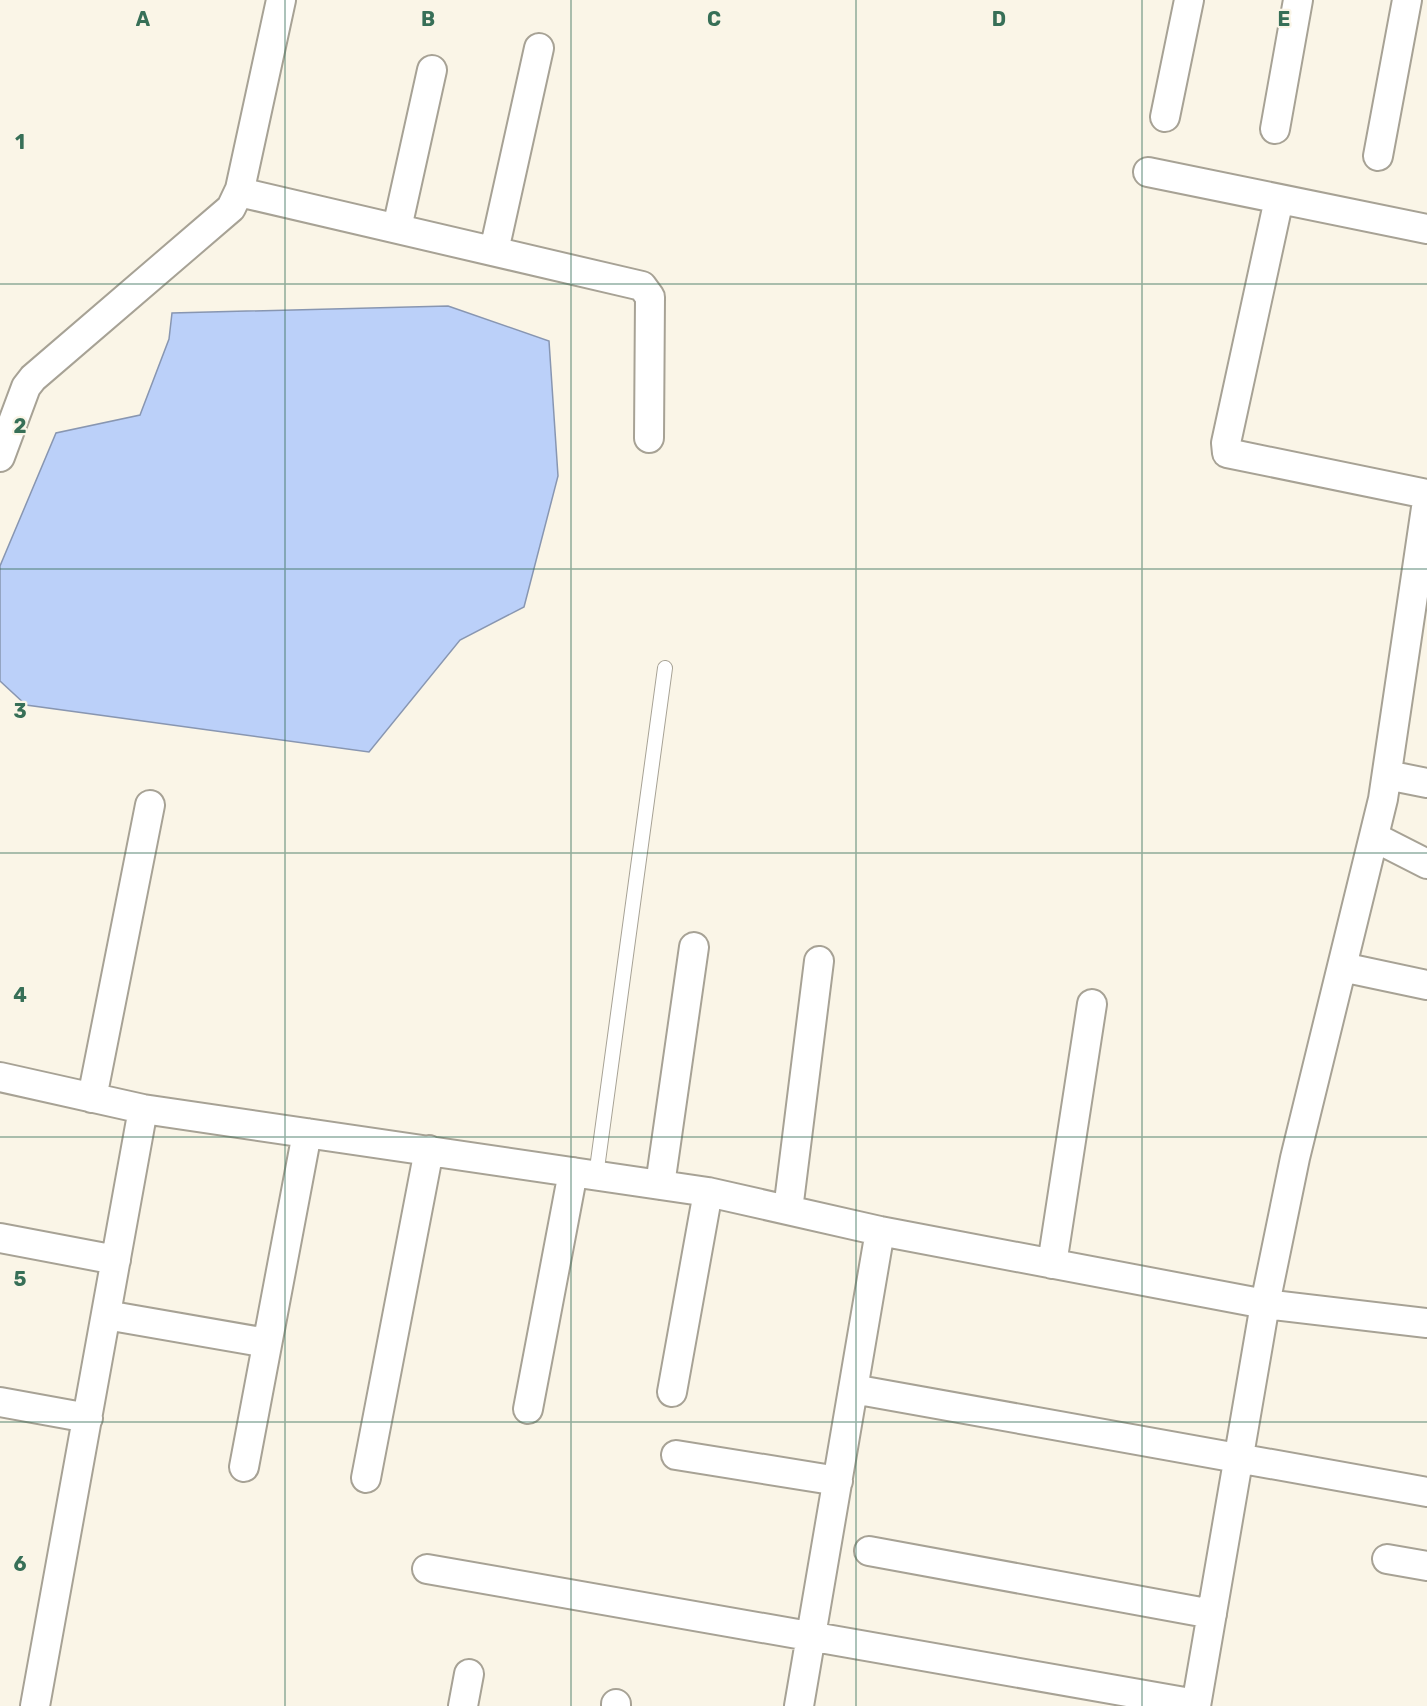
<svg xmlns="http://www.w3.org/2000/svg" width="1427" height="1706" viewBox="0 0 1427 1706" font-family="Rubik,sans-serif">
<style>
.water{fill:#bbd0f9;stroke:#8896b1;stroke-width:1.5}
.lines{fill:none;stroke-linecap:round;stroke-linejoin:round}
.lane-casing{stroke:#a7a295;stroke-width:16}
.street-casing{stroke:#a7a295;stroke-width:32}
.lane{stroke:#fff;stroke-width:14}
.street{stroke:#fff;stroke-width:28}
.grid{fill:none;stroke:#376f57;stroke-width:1.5;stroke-opacity:0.55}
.grid-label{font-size:20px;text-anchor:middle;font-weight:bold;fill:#376f57;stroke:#faf5e7;stroke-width:4.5;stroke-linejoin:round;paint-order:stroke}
</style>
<rect width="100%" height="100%" fill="#faf5e7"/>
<path class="water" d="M448 306 549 341 558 476 524 607 460 640 369 752 26 705 0 681V566L56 433 140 415 169 339 172 313Z"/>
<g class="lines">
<g class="lane-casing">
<path id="lane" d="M596 1176 665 668"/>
</g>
<g class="street-casing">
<path id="street" d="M1165 117 1189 0
M1275 129 1298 0
M1378 156 1407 0
M1148 172 1427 229
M239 192 642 286 650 297 649 438
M1279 199 1226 443 1227 453 1427 494
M397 228 432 70
M494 251 539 48
M0 457 26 387 33 378 231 208 240 189 281 0
M1387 775 1427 783
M1374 837 1427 864
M1342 967 1427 985
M0 1077 143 1109 708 1192 880 1231 1265 1304 1427 1323
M92 1098 150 805
M660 1185 694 947
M788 1210 819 961
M0 1238 116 1260
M1052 1264 1092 1004
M106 1315 267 1343
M853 1389 1427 1492
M672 1392 708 1192
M0 1402 88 1418
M528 1409 573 1172
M676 1455 838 1481
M244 1467 307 1133
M366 1478 429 1150
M869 1551 1212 1614
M1387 1559 1427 1566
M427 1569 1196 1704
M35 1706 143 1109
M463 1706 469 1674
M616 1706V1704
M799 1706 880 1231
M1196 1706 1265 1304 1295 1158 1383 799 1427 501"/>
</g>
<use href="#lane" class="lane"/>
<use href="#street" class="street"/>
</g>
<path class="grid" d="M285 0V1706M571 0V1706M856 0V1706M1142 0V1706M0 284H1427M0 569H1427M0 853H1427M0 1137H1427M0 1422H1427"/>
<g class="grid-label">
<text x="143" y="26">A</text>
<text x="428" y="26">B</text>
<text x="714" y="26">C</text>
<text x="999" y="26">D</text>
<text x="1284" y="26">E</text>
<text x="20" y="149">1</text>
<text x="20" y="433">2</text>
<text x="20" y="718">3</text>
<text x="20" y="1002">4</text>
<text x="20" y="1286">5</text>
<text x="20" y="1571">6</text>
</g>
</svg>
